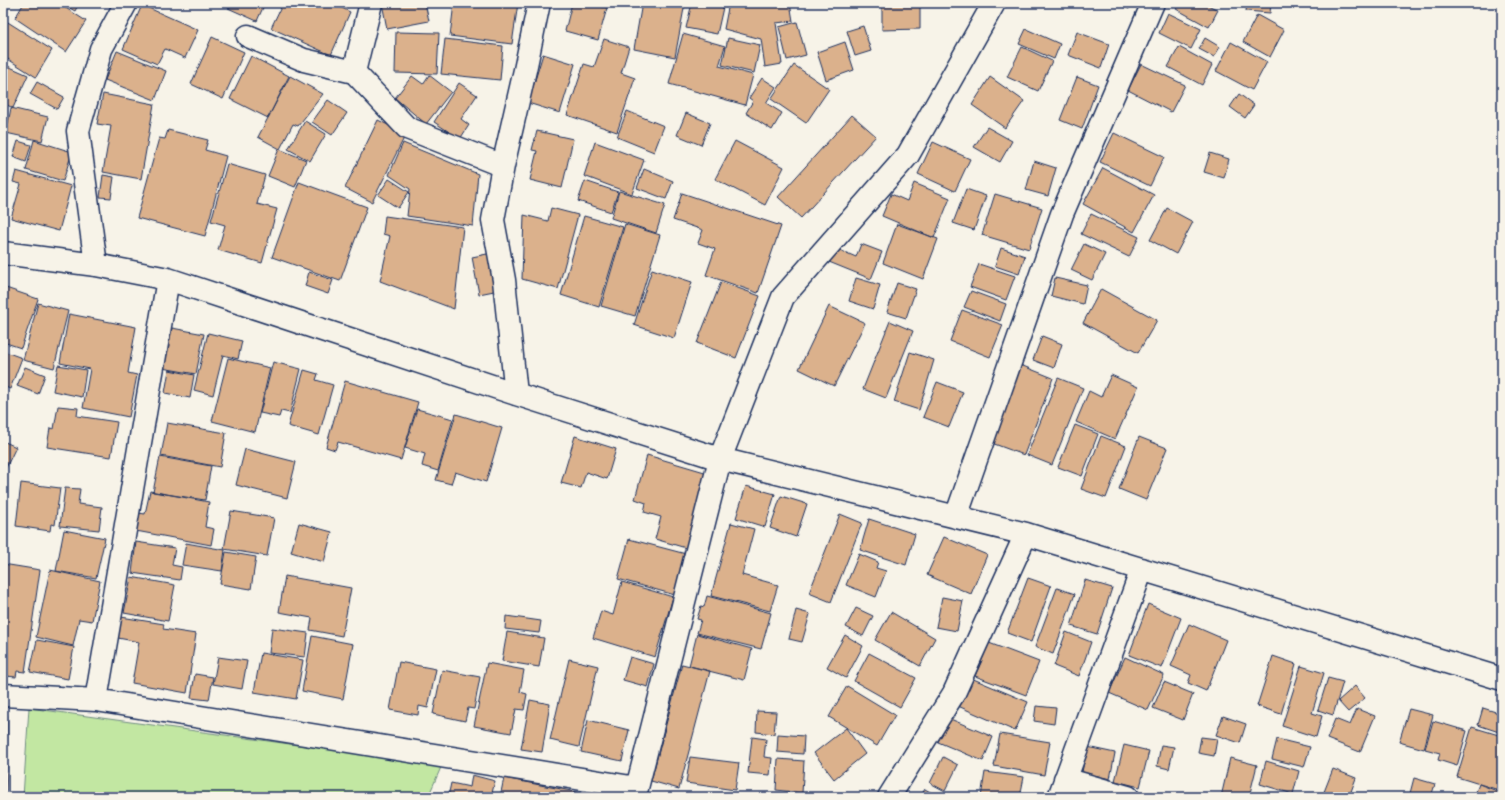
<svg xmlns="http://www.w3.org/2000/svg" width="1505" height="800" viewBox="0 0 1505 800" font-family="Dekko,sans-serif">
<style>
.green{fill:#c2e7a2;stroke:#6e8b80}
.building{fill:#dbb18c;stroke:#1b2f5e}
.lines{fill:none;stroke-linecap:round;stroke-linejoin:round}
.minor-casing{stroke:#1b2f5e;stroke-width:25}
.minor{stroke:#f7f3e8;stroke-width:22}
</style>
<rect width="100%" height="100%" fill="#f7f3e8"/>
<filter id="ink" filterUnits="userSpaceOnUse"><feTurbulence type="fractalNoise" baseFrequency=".025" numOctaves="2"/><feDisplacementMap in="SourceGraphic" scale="8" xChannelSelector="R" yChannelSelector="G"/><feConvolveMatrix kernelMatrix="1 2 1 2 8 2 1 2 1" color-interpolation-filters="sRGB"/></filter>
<g filter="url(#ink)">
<path class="green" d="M29 708 442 765 428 797H23Z"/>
<path class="building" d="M24 3H48L50 4 51 3H58L86 21 66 52 15 18Z
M61 3H79L75 11Z
M230 3H265L257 21 228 8Z
M283 3H332L350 12 331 55 271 28Z
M382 3H425L429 21 387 29Z
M454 3H518L512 44 450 36Z
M572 3H588L607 8 598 40 565 31Z
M642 3H685L675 57 634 49Z
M692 3H724L717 34 686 28Z
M729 3H790L793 21 776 23 782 64 765 67 761 39 724 29Z
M882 3H920V29L882 30Z
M943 3H967V7L942 5Z
M1115 3H1132L1129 9Z
M1180 3H1204L1218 10 1209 27 1176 9Z
M1247 3H1271L1270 13 1246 11Z
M142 5 198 30 185 58 165 49 157 64 123 49Z
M1168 13 1201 29 1191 49 1159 33Z
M1257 15 1284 30 1270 57 1243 42Z
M3 19 52 50 36 77 3 56Z
M797 22 806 55 787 60 779 27Z
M863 26 871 51 855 56 847 31Z
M1026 29 1060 44 1054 59 1019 44Z
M396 32 439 33 437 74 395 73Z
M1077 32 1109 44 1101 68 1068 55Z
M683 34 725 46 719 66 753 75 745 105 669 84Z
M212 37 244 52 223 99 191 84Z
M728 38 760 45 754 73 722 65Z
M1205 38 1220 47 1214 57 1199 49Z
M445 39 503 46 500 80 441 74Z
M604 39 629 47 621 73 635 78 617 132 567 115 584 64 594 67Z
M845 42 854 70 826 80 817 52Z
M1231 42 1267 62 1252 90 1216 71Z
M1022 47 1052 61 1038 91 1007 77Z
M1179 47 1212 65 1202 85 1168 67Z
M117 51 166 71 155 100 105 80Z
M543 54 575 64 560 113 528 103Z
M251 56 289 76 268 118 230 99Z
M3 64 28 75 13 108 3 103Z
M1141 64 1185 85 1171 112 1128 90Z
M794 65 829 89 806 123 771 99Z
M429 75 451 92 426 124 395 98 412 76 423 84Z
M290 76 323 94 298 126 293 124 280 149 258 137Z
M990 77 1024 101 1005 128 972 105Z
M1077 77 1098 85 1082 129 1060 120Z
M762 78 776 87 766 103 782 113 772 130 746 113 753 101 749 98Z
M37 82 64 97 57 109 30 94Z
M459 83 477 95 461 119 469 125 460 139 434 122Z
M103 94 154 104 141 179 103 172 111 126 97 124Z
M1239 94 1254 105 1245 118 1230 107Z
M328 100 347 113 332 135 312 122Z
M11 108 48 117 42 141 6 133Z
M627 111 664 126 654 152 617 137Z
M686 113 710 123 701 145 677 135Z
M852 115 876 136 801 218 778 197Z
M378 120 406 134 372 202 345 188Z
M305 121 326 134 310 161 288 149Z
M987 127 1012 141 1000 162 974 147Z
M168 130 208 140 205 150 226 156 205 236 137 218 159 138 165 139Z
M537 131 573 139 562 188 530 180 537 151 532 150Z
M1114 133 1164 157 1150 186 1100 162Z
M34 140 72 152 63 181 26 170Z
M18 141 31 145 26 162 13 157Z
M735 141 784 167 765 205 715 179Z
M595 142 644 160 632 194 584 176Z
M933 142 970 159 955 191 918 174Z
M403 143 478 174 473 226 407 216 410 189 389 175Z
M279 149 306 160 295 187 268 176Z
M1210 153 1229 159 1224 178 1204 172Z
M1034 161 1056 168 1048 196 1026 190Z
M227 164 265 175 257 204 277 209 262 263 218 250 225 225 211 221Z
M1103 168 1154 195 1134 232 1083 204Z
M644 169 673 181 666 199 637 188Z
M16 171 71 186 59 231 11 218 21 184 13 182Z
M103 175 114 177 111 198 100 197Z
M389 179 409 192 398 208 378 195Z
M585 181 618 192 611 212 578 201Z
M299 182 367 207 340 281 272 257Z
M914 183 950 198 934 238 882 216 891 194 907 201Z
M966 189 986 196 974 230 953 223Z
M619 191 665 205 656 233 611 218Z
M682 193 781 226 758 293 706 275 715 249 698 243 703 230 673 220Z
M995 194 1042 208 1029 249 982 235Z
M551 208 578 215 558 289 522 279 524 215 548 221Z
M1167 208 1193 222 1176 254 1150 240Z
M1091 214 1139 237 1129 257 1081 234Z
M385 216 463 227 454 309 380 281 390 236 383 234Z
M584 216 623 227 599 307 561 295Z
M625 224 660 235 635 316 601 306Z
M897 224 938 239 923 279 883 263Z
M861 244 882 252 871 279 829 262 835 248 856 257Z
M1084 244 1105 254 1092 280 1071 270Z
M1001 248 1025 256 1019 274 995 266Z
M492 253 499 290 479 294 472 257Z
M979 264 1015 276 1006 300 970 287Z
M652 269 692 282 674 338 634 325Z
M309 272 333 280 328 294 305 286Z
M856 278 880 285 873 309 849 301Z
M1055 278 1087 285 1083 304 1051 296Z
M721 282 760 296 736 358 697 343Z
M897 283 916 289 906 318 887 312Z
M3 287 38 299 21 348 3 342Z
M1101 289 1157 320 1138 353 1083 323Z
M971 291 1006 304 1000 321 964 307Z
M38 303 68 311 54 368 23 360Z
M829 306 865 323 834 386 799 369Z
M962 310 1003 325 990 357 950 341Z
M69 314 136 327 128 373 137 375 129 417 83 408 90 369 60 363Z
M890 321 913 331 886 398 863 389Z
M172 328 204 334 196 374 162 368 164 355H167Z
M208 333 242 341 238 359 223 355 213 395 194 390Z
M1042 336 1062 344 1054 368 1033 360Z
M3 351 22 358 10 389 3 386Z
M910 352 934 360 919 410 894 402Z
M228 358 270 368 255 432 212 421Z
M273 362 301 369 290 413 281 411 279 417 260 413Z
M1018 364 1053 378 1024 455 989 442Z
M58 365 86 370 82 397 53 391Z
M25 367 45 375 38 394 17 386Z
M169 370 194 375 190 398 165 393Z
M304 370 318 374 316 380 333 385 319 435 288 426Z
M1111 375 1138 387 1115 439 1076 422 1089 391 1101 397Z
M1058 378 1083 388 1052 465 1027 455Z
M345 381 418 402 401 460 338 442 335 450 326 447Z
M937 382 963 392 949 427 923 417Z
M58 406 78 408 77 416 117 422 111 457 47 447 50 428 54 429Z
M417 409 453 419 438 471 422 466 425 454 405 448Z
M456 414 502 428 486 482 455 472 451 484 436 480Z
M167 423 226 433 220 467 161 456Z
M1075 425 1098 434 1082 476 1058 467Z
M575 436 616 449 607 479 586 472 581 488 561 483Z
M1101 436 1126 446 1106 498 1081 489Z
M1139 437 1167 448 1146 500 1119 489Z
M3 441 16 447 3 474Z
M245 449 296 462 287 498 236 485Z
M647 455 708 473 686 548 655 539 661 517 644 512 646 503 635 499Z
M160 457 211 466 205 500 153 492Z
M21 483 60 488 55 525 51 524 50 531 16 526Z
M746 486 775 494 765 527 736 518Z
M65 488 80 489 78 504 102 507 99 530 60 526Z
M150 491 209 502 205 527 214 529 211 545 136 531 139 513 145 514Z
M781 496 807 504 796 537 770 528Z
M231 511 274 518 267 556 224 549Z
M840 514 862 523 831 602 809 593Z
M869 519 915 534 906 565 860 550Z
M299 523 332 532 324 562 291 552Z
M731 523 754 529 742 575 778 585 770 611 711 596Z
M64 530 105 538 96 578 56 571Z
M944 537 987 555 971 594 927 575Z
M629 539 686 554 675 595 618 579Z
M136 542 175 548 172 565 182 567 180 580 132 573Z
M186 543 225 550 222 571 182 565Z
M226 552 256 557 251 589 220 584Z
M859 554 878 562 876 568 886 571 876 597 846 585Z
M3 564 40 570 25 672 17 671 16 677 6 676 7 669H3Z
M50 570 100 581 92 621 79 619 73 646 36 637Z
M285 576 351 588 342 636 310 630 312 618 279 612Z
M131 577 175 585 168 621 124 613Z
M1028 578 1051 586 1031 642 1007 633Z
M1085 580 1112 588 1097 634 1071 626Z
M622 582 673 597 655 657 593 638 601 611 613 615Z
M1057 588 1075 594 1053 654 1035 647Z
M707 596 771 613 761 649 697 633 701 620 697 619 701 606 704 607Z
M942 597 963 601 957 631 936 627Z
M1148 604 1181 618 1162 668 1129 655Z
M856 608 873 616 863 636 846 627Z
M796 610 810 614 802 642 789 639Z
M891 612 935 638 920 666 875 640Z
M506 616 541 621 539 633 505 629Z
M121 617 164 624 163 629 196 634 187 693 132 683 139 642 118 638Z
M1189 624 1226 640 1206 691 1188 683 1191 675 1171 666Z
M272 628 308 633 305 657 269 653Z
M507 632 544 638 539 667 502 661Z
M1066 632 1091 642 1079 676 1054 666Z
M697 634 752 649 744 680 689 666Z
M845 635 863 646 846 678 827 667Z
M312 636 353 644 343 699 302 691Z
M37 640 74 647 68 679 30 672Z
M989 643 1039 662 1026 695 975 676Z
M261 653 303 660 296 699 254 692Z
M869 653 916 678 900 707 854 681Z
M1273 656 1296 664 1281 714 1257 706Z
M218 657 247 661 242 689 213 684Z
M630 657 654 664 648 687 623 680Z
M1125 657 1164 675 1148 710 1109 693Z
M569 659 598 666 579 747 550 740Z
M399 662 436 669 428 708 419 706 418 715 390 710Z
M487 663 524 670 520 692 527 694 524 710 516 709 511 733 474 726Z
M682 664 710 671 679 789 651 781Z
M1301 666 1324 673 1312 713 1322 716 1316 737 1282 726Z
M442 670 480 677 474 709 468 708 465 721 433 714Z
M195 674 213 677 209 700 191 698Z
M971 678 1028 702 1015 731 958 706Z
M1328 678 1343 682 1333 715 1318 710Z
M1164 682 1193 694 1183 720 1153 708Z
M847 686 895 715 877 746 829 717Z
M1355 686 1365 698 1348 712 1338 701Z
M530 700 550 704 542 752 521 749Z
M1036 706 1056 708 1054 724 1034 721Z
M1483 708 1502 714V733L1478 725Z
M1357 709 1375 716 1360 752 1327 739 1335 719 1350 725Z
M1409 709 1433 715 1424 749 1399 742Z
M757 711 776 712 774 734 756 732Z
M3 715H7V761H3Z
M1223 716 1246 724 1240 743 1216 735Z
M948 718 993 737 983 761 938 742Z
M588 720 629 730 622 761 581 752Z
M1433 721 1467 731 1457 766 1438 760 1440 753 1425 749Z
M1472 727 1502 736V791L1457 777Z
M846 728 865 754 834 779 814 753Z
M778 734 804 736 803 754 777 752Z
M1000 734 1050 742 1044 775 994 766Z
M752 737 766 739 764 757 772 758 770 775 748 773Z
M1201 737 1217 739 1214 756 1198 753Z
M1277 739 1310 747 1304 767 1272 759Z
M1124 745 1149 751 1140 787 1115 781Z
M1161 745 1174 747 1169 769 1157 766Z
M1087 747 1115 753 1110 779 1082 772Z
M690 757 739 763 735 790 686 783Z
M943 757 958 765 945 791 930 783Z
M1230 758 1257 765 1249 797H1221Z
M778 759 804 761 802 793 776 790Z
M1266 761 1299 771 1293 794 1260 784Z
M3 764H7L6 797H3Z
M1333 769 1356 778 1349 797H1322Z
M985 772 1024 777 1020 797H981Z
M472 775 495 781 491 797H448L451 783 470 787Z
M504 778 582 793 581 797H500Z
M1414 778 1435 784 1431 797H1409Z
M1479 784 1502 793V797H1474Z
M925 789 939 797H920Z"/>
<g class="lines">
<g class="minor-casing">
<path id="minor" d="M248 36 304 60 354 72 407 128 503 166
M354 72 371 3
M3 253 96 265 168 279 516 394 720 459 1026 534 1502 679
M96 265 78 131 101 49 126 3
M516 394 504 280 493 220 503 166 525 70 539 3
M956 517 1062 214 1153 3
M3 695 96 700 637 788
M96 700 168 279
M1065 779 1128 797
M633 797 637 788 720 459 783 297 908 155 994 3
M889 797 954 693 1026 534
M1059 797 1142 569"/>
</g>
<use href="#minor" class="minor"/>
</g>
</g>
<rect width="1505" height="800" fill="none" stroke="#f7f3e8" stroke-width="16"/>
<rect x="8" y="8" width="1489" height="784" fill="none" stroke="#1b2f5e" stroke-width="1.5" filter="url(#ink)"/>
</svg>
